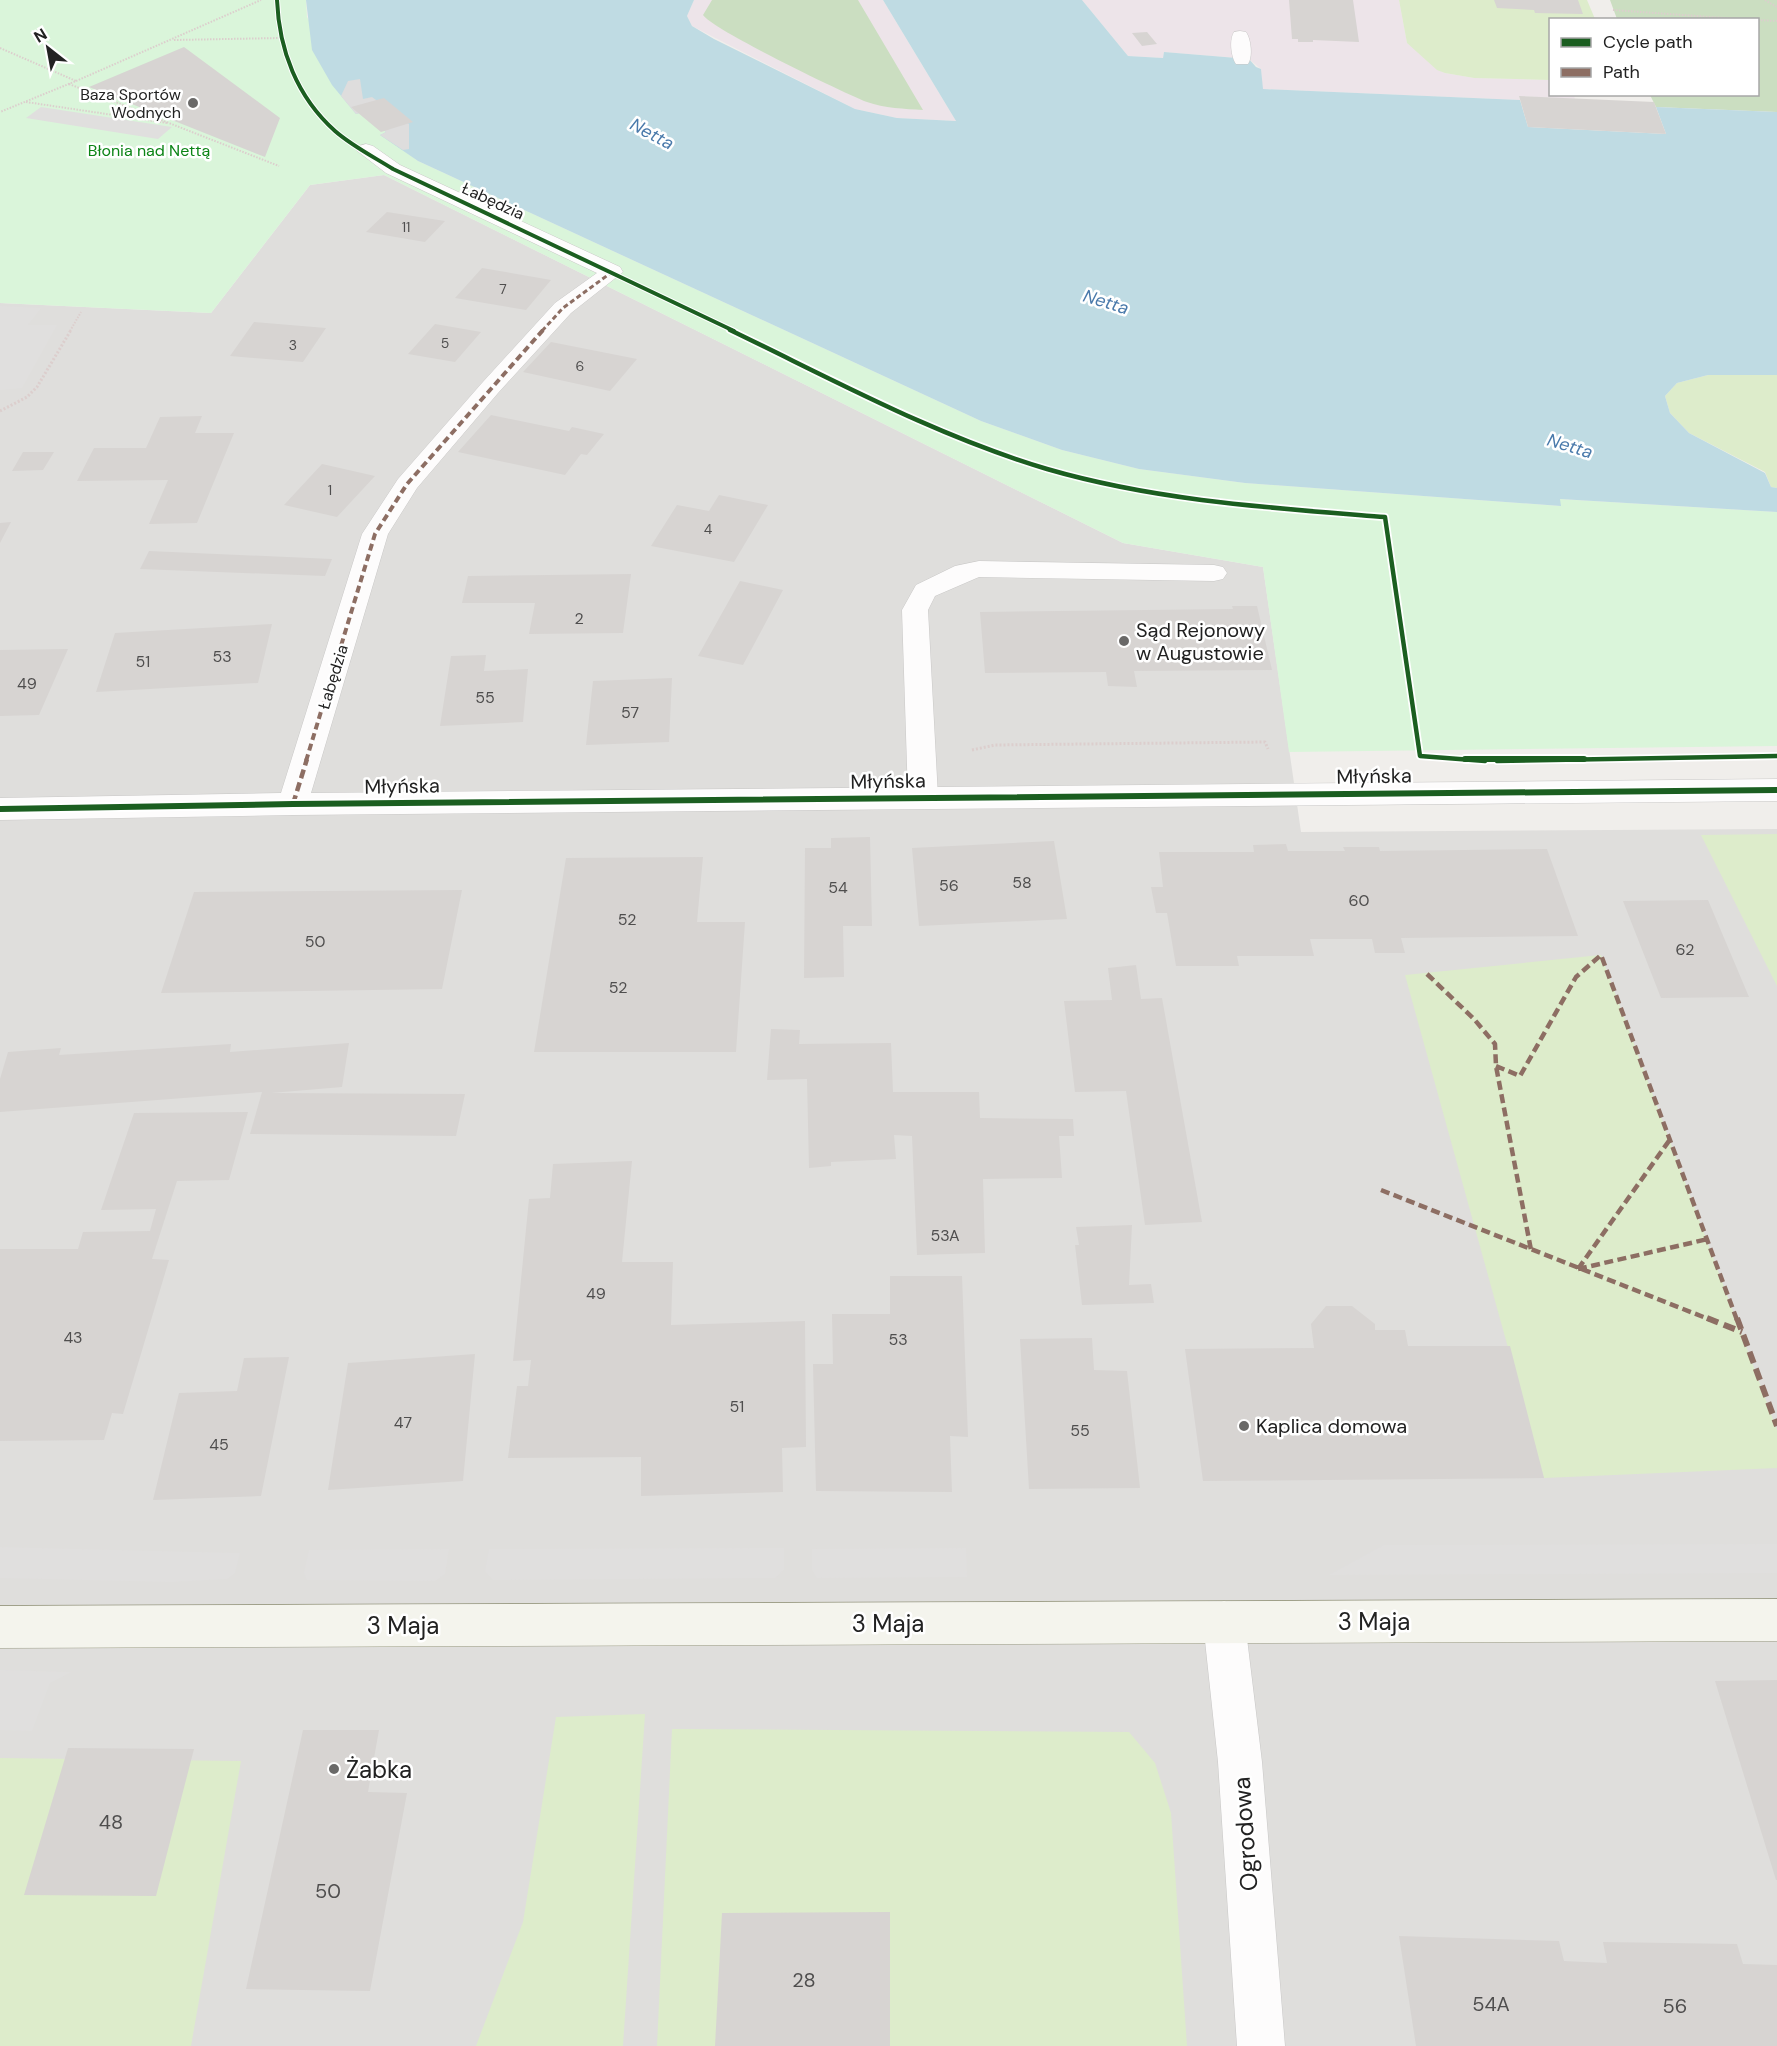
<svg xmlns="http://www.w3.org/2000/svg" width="1777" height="2046" viewBox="0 0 1777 2046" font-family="'DM Sans',sans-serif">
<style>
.residential{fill:#dfdedc}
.industrial{fill:#ede4e9}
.grass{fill:#ddeccb}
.forest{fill:#cbdec1}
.park{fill:#daf5da}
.parking{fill:#e0dfde}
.water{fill:#bfdbe3}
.pier{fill:#dedddd}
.building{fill:#d7d4d2}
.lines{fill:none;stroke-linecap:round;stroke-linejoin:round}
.lane-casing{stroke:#c9c8c7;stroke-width:1}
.street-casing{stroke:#c9c8c7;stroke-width:1}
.secondary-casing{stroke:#999a82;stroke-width:1}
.path-far1{stroke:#dccecd;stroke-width:2;stroke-dasharray:1.5 1.5;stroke-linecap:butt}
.path{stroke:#dccecd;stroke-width:3;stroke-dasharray:2 2;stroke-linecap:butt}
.lane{fill:#fdfcfc;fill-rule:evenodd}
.street{fill:#fdfcfc;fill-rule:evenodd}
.secondary{fill:#f4f4ed;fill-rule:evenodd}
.quiet-far3{stroke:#8d6e63;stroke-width:3;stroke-dasharray:5 3;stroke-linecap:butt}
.quiet-far2{stroke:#8d6e63;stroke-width:4;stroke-dasharray:7 4;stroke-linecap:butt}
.quiet-far1{stroke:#8d6e63;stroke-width:4.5;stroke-dasharray:9 4.5;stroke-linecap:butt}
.quiet{stroke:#8d6e63;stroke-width:6;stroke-dasharray:12 6;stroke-linecap:butt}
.cycleway-far2-casing{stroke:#fff;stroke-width:6}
.cycleway-far1-casing{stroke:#fff;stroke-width:8}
.cycleway-casing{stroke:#fff;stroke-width:10}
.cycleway-far2{stroke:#1b5e20;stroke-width:4}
.cycleway-far1{stroke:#1b5e20;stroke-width:4.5}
.cycleway{stroke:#1b5e20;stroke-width:6}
.poi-dot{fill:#6a6968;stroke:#fff;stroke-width:2}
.labels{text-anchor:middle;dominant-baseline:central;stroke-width:5;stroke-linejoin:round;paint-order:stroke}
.far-number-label{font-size:14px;fill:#4f4e4e}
.far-poi-label{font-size:16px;fill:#222;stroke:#fff;text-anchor:end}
.far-park-label{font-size:16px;fill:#0c8416;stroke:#fff}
.far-street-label{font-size:16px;fill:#222;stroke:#fff}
.number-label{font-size:16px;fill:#4f4e4e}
.far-water-label{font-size:18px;font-style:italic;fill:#4a7aab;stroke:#fff}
.poi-label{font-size:20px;fill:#222;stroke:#fff;text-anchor:start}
.street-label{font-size:20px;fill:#222;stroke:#fff}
.near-number-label{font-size:20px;fill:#4f4e4e}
.near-street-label{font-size:24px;fill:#222;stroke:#fff}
.near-poi-label{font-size:24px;fill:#222;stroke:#fff;text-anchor:start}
</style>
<rect width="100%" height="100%" fill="#f0eeeb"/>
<path class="residential" d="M384 175 1123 543 1263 567 1301 832 1777 829V2046H0V303L211 313 310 185Z"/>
<path class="industrial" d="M694 0H883L956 121 897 118 855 109 692 26 687 16Z
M1082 0H1399L1407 43 1445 73 1474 78 1550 80V94L1574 95 1575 99 1519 96 1520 100 1262 89 1261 69 1249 59 1164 52 1163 58 1128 56Z"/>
<path class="grass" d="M1399 0H1587L1595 19 1550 20V80L1474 78 1445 73 1437 70 1407 43Z
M1708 375H1777V488L1771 487 1765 472 1689 433 1670 413 1665 396 1677 383Z
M1777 834V986L1701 835Z
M1601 955 1777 1430V1468L1544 1478 1405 975Z
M645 1714 623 2046H476L523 1922 556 1717Z
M672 1729 1129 1732 1155 1763 1171 1813 1187 2046H657Z
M0 1758 241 1761 191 2046H0Z"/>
<path class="forest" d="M712 0H858L923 110C905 109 884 108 867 102 844 93 713 30 703 15Z
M1610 0H1777V112L1656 107 1650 95 1758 94V20L1617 19Z"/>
<path class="park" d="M0 0H306L307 17 363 112 387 133 381 134 418 161 981 421 1062 450 1139 469 1245 483 1560 506 1559 499 1777 512V746L1289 752 1263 567 1123 543 384 175 310 185 211 313 0 303Z"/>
<path class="parking" d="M41 107 172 127 158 139 26 118Z
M0 306 41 308 28 325H57L22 388 0 390Z
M1777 1544V1573L1329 1575 1384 1545Z
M0 1547 240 1553 235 1573 227 1579 171 1582 0 1578Z
M784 1548V1570L775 1578 493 1580 485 1571 489 1549Z
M966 1548 967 1577 817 1578 812 1570V1549Z
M449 1549 445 1574 435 1581 307 1580 304 1573 309 1550Z
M0 1670 71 1672 50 1683 32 1731 0 1730Z"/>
<path class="water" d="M306 0H694L687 16 692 26 714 39 855 109 897 118 956 121 883 0H1082L1128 56 1163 58 1164 52 1249 59 1256 67 1261 69 1263 89 1520 100 1528 127 1666 134 1656 107 1777 112V375H1708L1677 383 1665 396 1670 413 1689 433 1765 473 1771 487 1777 488V512L1560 499 1561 506 1245 483 1139 469 1062 450 981 421 418 161 380 135 386 132 363 112 356 114 332 85 312 50Z"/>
<path class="pier" d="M360 79 363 99 372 97 409 124V149L403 150 380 135 386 132 363 112 356 114 341 96 348 81Z"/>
<path class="building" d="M1289 0H1353L1359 42 1313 40V42H1298V39H1292Z
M1494 0H1578L1583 14 1535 13 1534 10 1497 8Z
M1147 32 1157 44 1142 46 1132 33Z
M184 47 280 118 265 157 89 87Z
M1519 96 1654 102 1666 134 1528 127Z
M384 98 413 122 381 132 351 107Z
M387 212 445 221 425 242 366 232Z
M482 268 551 280 526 310 455 298Z
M254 322 326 328 303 362 230 356Z
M435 324 481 332 455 362 408 354Z
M551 342 637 359 610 391 523 372Z
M491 415 569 431 572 427 604 434 587 455 581 454 565 475 458 452Z
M202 416 195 433H234L197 523 149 524 168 480 77 481 94 448H146L160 417Z
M23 452H54L43 470 12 471Z
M322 464 375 476 337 517 284 505Z
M719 495 768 505 734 562 651 546 677 505 709 511Z
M11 522 0 543V523Z
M149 551 332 559 325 576 140 569Z
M631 574 623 633 529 634 535 603H462L468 576Z
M740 581 783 590 743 665 698 656Z
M1232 606H1257L1272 670 1134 671 1137 687 1108 686 1106 672 985 673 980 612 1233 609Z
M272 624 258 683 96 692 115 633Z
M68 649 39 715 0 716V650Z
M486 655 484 671 528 669 523 722 440 726 451 656Z
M672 678 669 742 586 745 593 681Z
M870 837 872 926H843L844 977 804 978 805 848H831V838Z
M1054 841 1067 919 919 926 912 848Z
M1286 844 1288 851H1345L1343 847H1379L1380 851 1547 849 1578 936 1401 938 1405 953H1375L1372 939H1310L1314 956H1237L1239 966H1176L1167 913H1156L1151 887H1163L1159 852H1254L1253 845Z
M703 857 697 922H745L736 1052H534L566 858Z
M462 890 442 989 161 993 194 892Z
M1708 900 1749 997 1661 998 1623 901Z
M1136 965 1141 999 1162 998 1202 1222 1145 1225 1126 1091 1075 1092 1064 1001 1112 1000 1108 968Z
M771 1029 800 1030 799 1044 891 1043 893 1092H979L980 1118 1073 1119 1074 1136H1059L1062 1178 983 1179 985 1253 917 1255 912 1136 894 1135 896 1159 831 1162V1166L809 1168 807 1079 767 1080Z
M349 1043 342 1087 271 1093 465 1094 456 1136 250 1134 262 1092 0 1112V1079L8 1052 61 1048 59 1055 231 1044 230 1052Z
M248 1112 229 1180 177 1181 152 1259 169 1260 123 1414 112 1413 104 1440 0 1441V1249H78L83 1232 150 1231 156 1209 101 1210 134 1113Z
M632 1161 622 1262H673L671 1325 805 1321 806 1447 782 1448 783 1492 641 1496V1457L508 1458 517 1386H528L531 1360 513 1361 529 1199 550 1198 553 1164Z
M1132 1225 1129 1285 1151 1284 1154 1303 1082 1305 1075 1245H1079L1076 1227Z
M890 1276H962L968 1437 950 1436 952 1492 816 1491 813 1364H833L832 1314H890Z
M1326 1306H1352L1375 1324V1330H1405L1408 1346H1510L1544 1478 1203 1481 1185 1349 1314 1348 1311 1324Z
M1092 1338 1094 1370 1127 1371 1140 1488 1029 1489 1020 1339Z
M475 1354 463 1481 328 1490 348 1363Z
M289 1357 261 1496 153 1500 179 1393 237 1391 244 1358Z
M1777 1680V1880H1776L1715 1681Z
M303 1730H379L368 1792 407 1793 370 1991 246 1989Z
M68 1748 194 1749 156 1896 24 1895Z
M890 1912V2046H715L722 1913Z
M1399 1936 1559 1941 1564 1961 1607 1963 1603 1942 1737 1944 1743 1964 1777 1965V2046H1416Z"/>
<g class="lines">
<g class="lane-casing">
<path id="lane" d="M1240 31 1246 32C1251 39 1253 57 1248 64H1236C1231 57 1229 39 1234 32Z
M979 561 1214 565 1223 567 1227 573 1223 579 1214 581 979 577 935 596 928 610 938 797 933 805 923 808 913 805 908 797 902 610 916 585 955 566Z"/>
</g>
<g class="street-casing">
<path id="street" d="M366 144 373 146 400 165 620 267 623 272 571 313 498 393 417 488 388 534 311 793 1777 779V801L293 815 0 820V798L281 793 362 534 398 479 482 383 555 303 597 273 386 173 356 150 359 146Z
M1224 1601 1239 1607 1245 1622 1262 1762 1285 2046H1237L1218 1762 1203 1622 1209 1607Z"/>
</g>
<g class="secondary-casing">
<path id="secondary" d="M1777 1599V1641L0 1648V1606Z"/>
</g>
<path class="path-far1" d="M1765 0 1777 7
M1613 10 1753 20
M1758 20 1777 21
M174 40 280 38
M0 48 76 81 0 112
M76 81 261 0
M69 84 279 166
M26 102 167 123
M70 331 81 312"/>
<path class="path" d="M0 411 27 397 37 387 71 330
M972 750 995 745 1265 742 1268 749"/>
<use href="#lane" class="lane"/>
<use href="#street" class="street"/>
<use href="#secondary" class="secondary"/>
<path class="quiet-far3" d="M542 331 563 308 612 272"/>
<path class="quiet-far2" d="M306 761 375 534 407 484 543 330"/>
<path class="quiet-far1" d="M293 804 307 759
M1427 974 1474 1019 1495 1044 1496 1066 1531 1250
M1496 1066 1520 1076 1576 977 1601 955 1737 1320
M1381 1190 1711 1320
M1578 1269 1671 1138
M1578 1269 1708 1239"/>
<path class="quiet" d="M1707 1318 1742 1332
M1737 1318 1777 1426"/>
<g class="cycleway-far2-casing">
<path id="cycleway-far2" d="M277 0C279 50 297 97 335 131 352 146 374 157 393 169L734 331"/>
</g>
<g class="cycleway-far1-casing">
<path id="cycleway-far1" d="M730 330C834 380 936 436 1047 469 1157 501 1272 508 1385 517L1420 756 1485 761
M1497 761 1777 756"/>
</g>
<g class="cycleway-casing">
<path id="cycleway" d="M1465 759H1584
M0 809 293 804 1777 790"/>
</g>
<use href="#cycleway-far2" class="cycleway-far2"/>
<use href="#cycleway-far1" class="cycleway-far1"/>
<use href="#cycleway" class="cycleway"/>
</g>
<g class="poi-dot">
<circle cx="193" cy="103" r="6"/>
<circle cx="1124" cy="641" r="6"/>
<circle cx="1244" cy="1426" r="6"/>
<circle cx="334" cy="1769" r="6"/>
</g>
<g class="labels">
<g class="far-number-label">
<text x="406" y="227">11</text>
<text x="503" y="289">7</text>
<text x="445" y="343">5</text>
<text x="293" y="345">3</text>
<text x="580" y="366">6</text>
<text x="330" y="490">1</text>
<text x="708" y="529">4</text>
</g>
<g class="far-poi-label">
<text x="181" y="94">Baza Sportów<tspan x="181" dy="18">Wodnych</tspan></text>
</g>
<g class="far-park-label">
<text x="149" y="150">Błonia nad Nettą</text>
</g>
<g class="far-street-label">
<text transform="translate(493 201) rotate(25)">Łabędzia</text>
<text transform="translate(333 677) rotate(-73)">Łabędzia</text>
</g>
<g class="number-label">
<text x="579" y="618">2</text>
<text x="222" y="656">53</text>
<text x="143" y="661">51</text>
<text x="27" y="683">49</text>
<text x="485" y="697">55</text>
<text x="630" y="712">57</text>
<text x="1022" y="882">58</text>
<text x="949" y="885">56</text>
<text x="838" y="887">54</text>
<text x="1359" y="900">60</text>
<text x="627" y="919">52</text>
<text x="315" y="941">50</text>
<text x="1685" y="949">62</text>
<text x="618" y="987">52</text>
<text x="945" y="1235">53A</text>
<text x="596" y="1293">49</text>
<text x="73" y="1337">43</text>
<text x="898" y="1339">53</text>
<text x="737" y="1406">51</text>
<text x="403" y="1422">47</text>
<text x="1080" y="1430">55</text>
<text x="219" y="1444">45</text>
</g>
<g class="far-water-label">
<text transform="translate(652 134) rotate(28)">Netta</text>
<text transform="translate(1106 302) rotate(17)">Netta</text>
<text transform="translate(1570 446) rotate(17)">Netta</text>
</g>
<g class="poi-label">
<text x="1136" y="630">Sąd Rejonowy<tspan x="1136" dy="23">w Augustowie</tspan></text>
<text x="1256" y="1426">Kaplica domowa</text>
</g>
<g class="street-label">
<text transform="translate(1374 776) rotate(-1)">Młyńska</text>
<text transform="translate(888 781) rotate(-1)">Młyńska</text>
<text transform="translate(402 786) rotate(-1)">Młyńska</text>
</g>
<g class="near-number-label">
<text x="111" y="1822">48</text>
<text x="328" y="1891">50</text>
<text x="804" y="1980">28</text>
<text x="1491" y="2004">54A</text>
<text x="1675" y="2006">56</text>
</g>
<g class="near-street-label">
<text x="1374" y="1621">3 Maja</text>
<text x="888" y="1623">3 Maja</text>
<text x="403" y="1625">3 Maja</text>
<text transform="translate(1245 1834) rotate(-94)">Ogrodowa</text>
</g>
<g class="near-poi-label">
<text x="346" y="1769">Żabka</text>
</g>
</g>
<rect x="1549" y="18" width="210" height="78" fill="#ffffff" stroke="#a7a7a7" stroke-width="1.5"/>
<rect x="1561" y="38" width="30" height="9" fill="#1b5e20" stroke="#a7a7a7" stroke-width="1.5"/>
<text x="1603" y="48" font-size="18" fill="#222222">Cycle path</text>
<rect x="1561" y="68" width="30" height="9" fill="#8d6e63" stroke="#a7a7a7" stroke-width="1.5"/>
<text x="1603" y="78" font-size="18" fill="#222222">Path</text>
<g transform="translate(48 48) rotate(329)" stroke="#ffffff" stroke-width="4.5" paint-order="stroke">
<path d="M0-4.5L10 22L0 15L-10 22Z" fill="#222222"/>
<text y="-9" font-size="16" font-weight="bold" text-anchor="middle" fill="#222222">N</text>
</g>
</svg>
